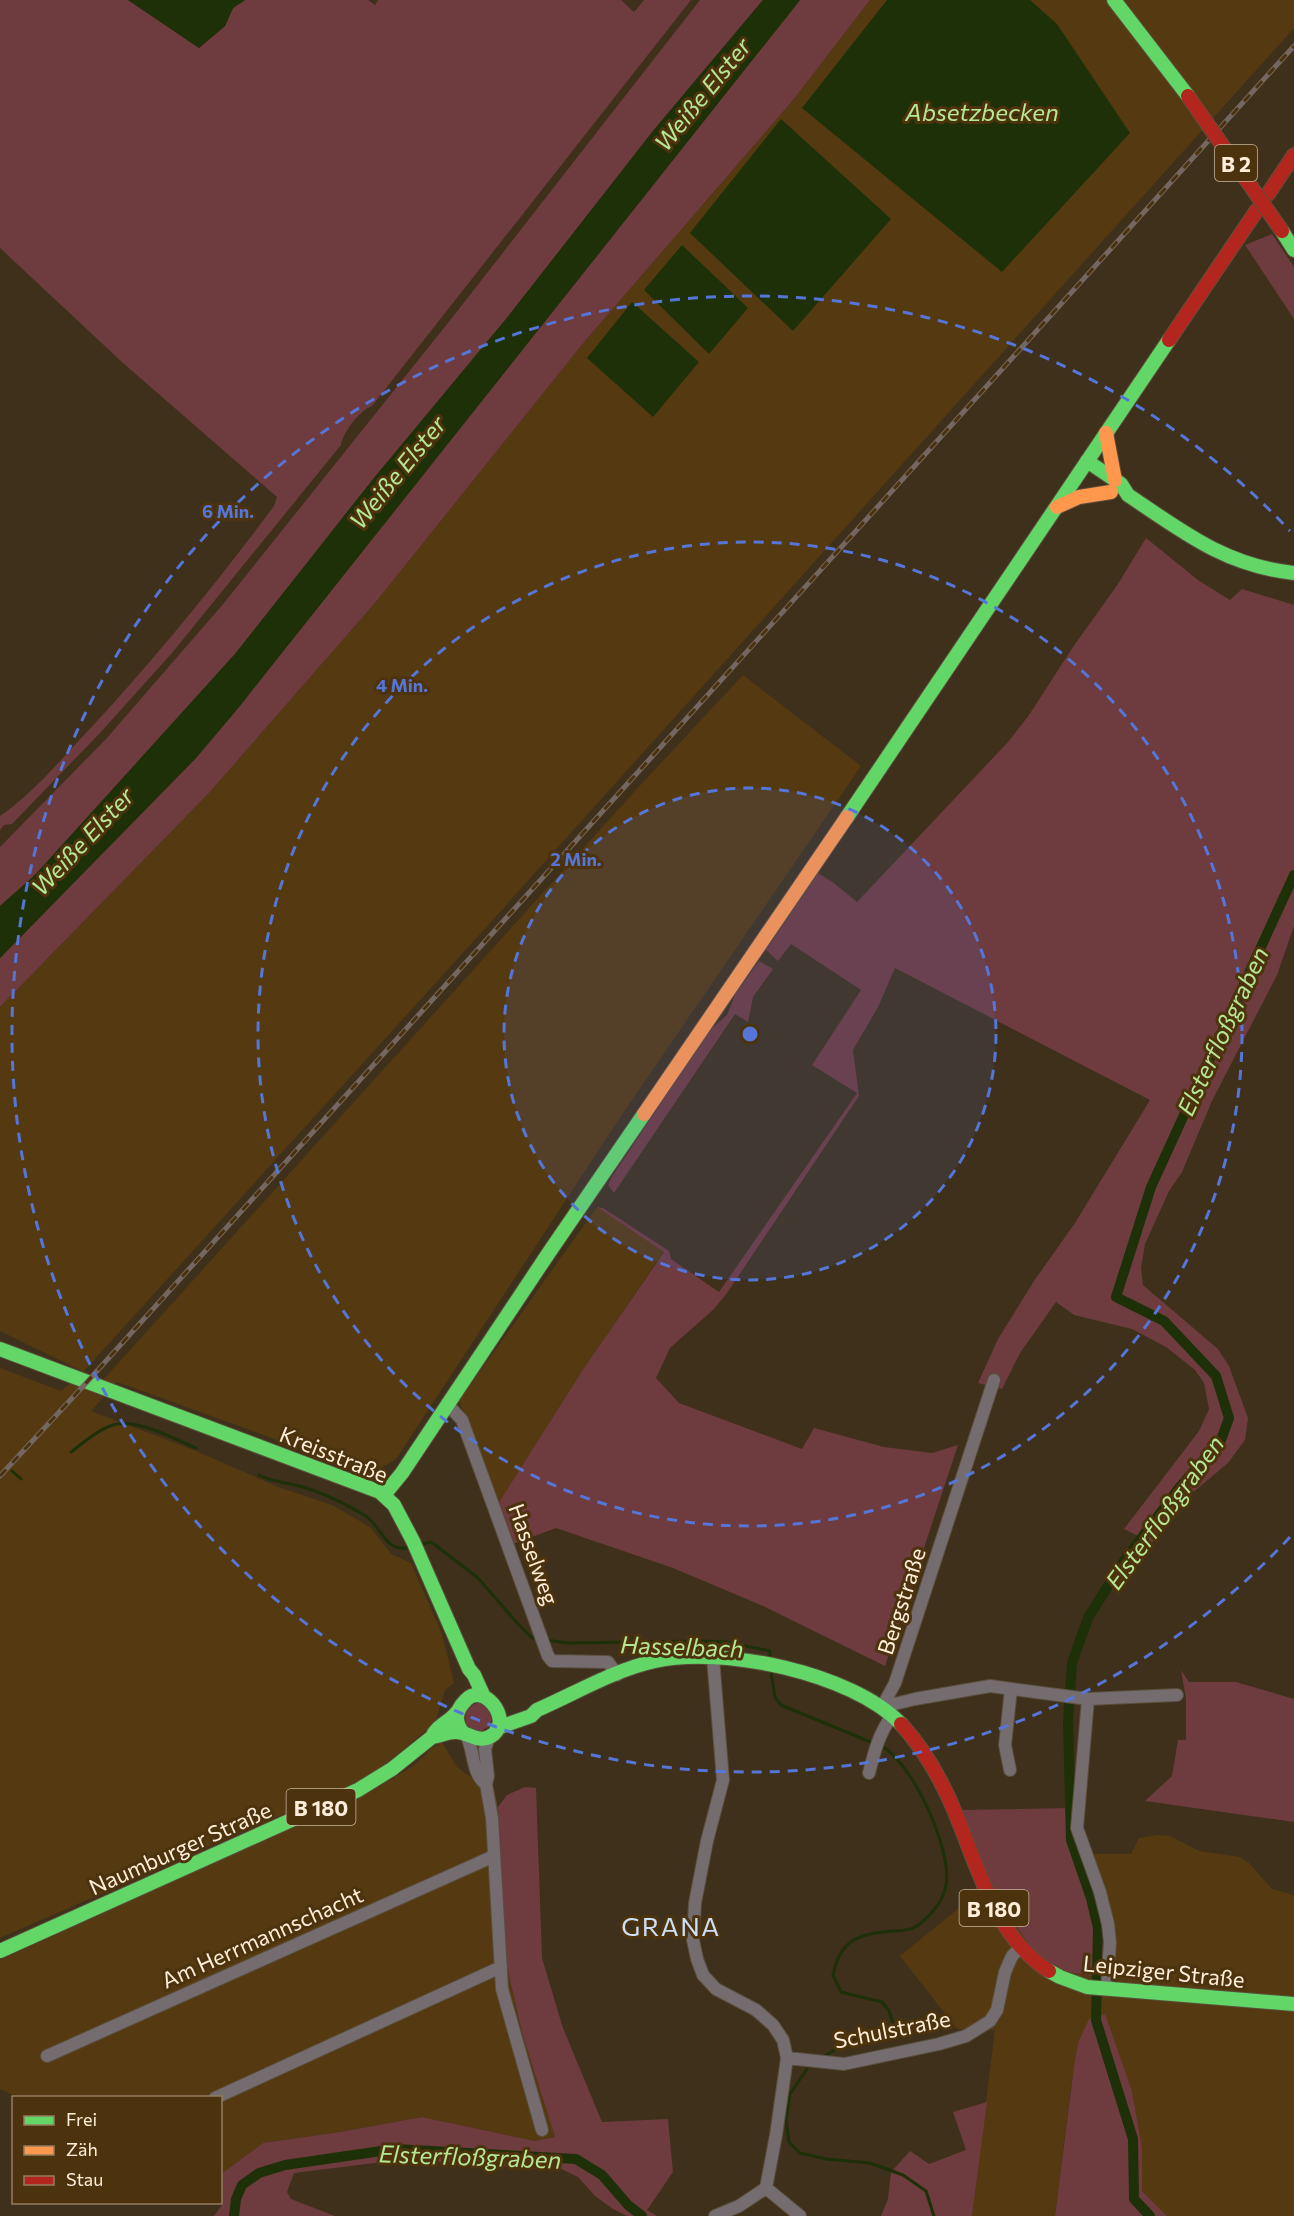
<svg xmlns="http://www.w3.org/2000/svg" width="1294" height="2216" viewBox="0 0 1294 2216" font-family="Commissioner,sans-serif">
<style>
.built{fill:#553a11}
.green{fill:#6e3b3e}
.water{fill:#1d3008}
.lines{fill:none;stroke-linecap:round;stroke-linejoin:round}
.stream{stroke:#1d3008;stroke-width:3}
.canal{stroke:#1d3008;stroke-width:10}
.street-casing{stroke:#5a4e3c;stroke-width:14}
.fast-casing{stroke:#5a4e3c;stroke-width:16}
.slow-casing{stroke:#5a4e3c;stroke-width:16}
.jam-casing{stroke:#5a4e3c;stroke-width:16}
.street{stroke:#756c6f;stroke-width:12}
.fast{stroke:#63d668;stroke-width:14}
.slow{stroke:#ff974d;stroke-width:14}
.jam{stroke:#b3261e;stroke-width:14}
.rail-casing{stroke:#746761;stroke-width:5}
.rail{stroke:#4c330d;stroke-width:3;stroke-dasharray:9;stroke-linecap:butt}
.jam-bridge-casing{stroke:#5a4e3c;stroke-width:16;stroke-linecap:butt}
.jam-bridge{stroke:#b3261e;stroke-width:14}
.ring{fill:none;stroke:#5576d8;stroke-width:3;stroke-dasharray:10 8}
.labels{text-anchor:middle;dominant-baseline:central;stroke-width:6;stroke-linejoin:round;paint-order:stroke}
.shield{fill:#4c330d;stroke:#c9b69c;stroke-width:1.5}
.shield-label{font-size:21px;font-weight:bold;fill:#feeeda}
.street-label{font-size:22px;fill:#feeeda;stroke:#4c330d}
.water-label{font-size:24px;font-style:italic;fill:#b6e794;stroke:#4c330d}
.quarter-label{font-size:26px;letter-spacing:1.5px;fill:#cce0f9;stroke:#4c330d}
.centre{fill:#5576d8;stroke:#4c330d;stroke-width:3}
.ring-label{font-size:18px;text-anchor:middle;font-weight:bold;fill:#5576d8;stroke:#4c330d;stroke-width:6;stroke-linejoin:round;paint-order:stroke}
</style>
<rect width="100%" height="100%" fill="#3e301b"/>
<path class="built" d="M870 0H1294V28L489 924 84 1371 103 1380 634 792 743 675 861 766 619 1119 396 1459 383 1467 363 1471 117 1382 91 1411 196 1451 278 1487 332 1505 370 1527 391 1554 411 1563 442 1634 454 1683 445 1690 435 1723 369 1777 0 1938V1368L61 1391 84 1372 0 1331V1007L210 792 375 603 585 341 794 99Z
M597 1207 664 1251 584 1368 499 1502 459 1401Z
M442 1742 457 1767 476 1781 494 1789 498 1807 506 1963 523 2036 555 2137 535 2141 422 2117 340 2132 263 2143 221 2174 220 2098H20L0 2089V1960L372 1791 413 1766 431 1749Z
M1157 1835 1170 1836 1199 1851 1240 1857 1249 1863 1272 1889 1294 1895V2216H1167L1142 2191V2147L1132 2091 1104 2014 1078 2043 1071 2086 1055 2216H972L995 2030 957 2029 900 1956 959 1908 987 1874 1058 1970 1101 1978V1918L1079 1854H1131L1139 1838Z"/>
<path class="green" d="M0 0H128L199 48 225 26 233 8 245 0H368L375 5 378 0H621L634 12 644 0H691L372 406C360 410 343 432 341 445L172 653 100 733 12 824 4 825 0 830V816C32 794 59 762 85 734 153 661 215 585 274 506L277 497 123 363 0 248Z
M700 0H763L653 131 506 319 374 478 235 654 35 875 0 906V847L106 739 224 603 455 314Z
M800 0H870L794 99 585 341 375 603 210 792 0 1007V958L196 758 239 707Z
M1272 234 1294 267V319L1245 245Z
M1146 538 1198 580 1230 600 1242 589 1294 605V926L1277 975 1212 1101 1182 1172 1169 1191 1145 1244 1141 1268 1143 1285 1218 1349 1229 1366 1248 1418 1245 1440 1228 1463 1179 1504 1152 1543 1124 1529 1199 1431 1209 1409 1204 1383 1195 1370 1166 1347 1132 1329 1074 1315 1056 1302 1020 1353 1002 1389 978 1383 998 1339 1034 1281 1075 1223 1150 1100 895 968 878 1007 853 1050 859 1096 727 1293 714 1309 670 1348 656 1378 679 1403 802 1449 814 1428 884 1447 932 1453 958 1445 885 1666 763 1606 673 1568 556 1528 513 1544 499 1502 584 1368 664 1252 597 1207 603 1208 669 1251 671 1259 719 1292 857 1093 812 1065 861 990 791 944 778 961 766 950 818 873 834 883 857 902 1008 742 1029 715 1073 647 1118 584Z
M759 961 773 969 753 997 748 1022 735 1014 614 1193 608 1185 611 1178 710 1030 727 1015 735 995Z
M1181 1670 1189 1682H1236L1294 1699V1822L1145 1801 1172 1776 1178 1740H1186V1699Z
M480 1701 493 1714 490 1726 479 1732 467 1728 464 1710Z
M525 1787 536 1788 542 1958 563 2028 602 2122 668 2119 673 2172 647 2210 657 2216H627L613 2209 595 2196 578 2177 553 2165 538 2169 441 2162 415 2158 294 2173 287 2192 291 2199 335 2216H214L222 2205 221 2174 263 2143 340 2132 422 2117 535 2141 555 2137 523 2036 506 1963 498 1807 507 1795Z
M1072 1808 1073 1836 1101 1918 1104 1939 1102 1978 1058 1970 1034 1951 997 1899 962 1810Z
M1105 2014 1132 2091 1142 2147V2191L1167 2216H1055L1074 2066 1078 2043 1089 2019Z
M987 2102 972 2216H881L888 2199 891 2172 910 2151 929 2164 966 2150 953 2112Z"/>
<path class="water" d="M128 0H245L233 8 225 26 199 48Z
M763 0H800L239 707 196 758 0 958V906L35 875 235 654 374 478 506 319 653 131Z
M887 0H1030L1057 24 1130 133 1002 272 802 108Z
M781 119 891 219 793 331 690 233Z
M682 245 748 308 709 354 644 290Z
M632 302 699 362 653 417 587 358Z"/>
<g class="lines">
<path class="stream" d="M71 1452C83 1443 96 1431 110 1426 133 1416 175 1439 196 1448
M12 1471 21 1479
M259 1475C268 1480 276 1481 286 1483 312 1488 341 1501 364 1515 382 1525 385 1555 411 1547
M420 1545 430 1542 434 1544 478 1578 518 1624 532 1638H537
M546 1640 567 1643 699 1641 727 1642 770 1651V1660
M771 1672 775 1697 781 1705 873 1743
M823 2057 846 2043 885 2033 892 2028 893 2023 889 2011 882 2002 841 1992 833 1975C839 1945 853 1935 883 1932 897 1930 911 1933 922 1922 934 1912 943 1901 946 1885 953 1851 911 1758 879 1745
M807 2069 790 2094 786 2120 789 2142 800 2153 826 2159 870 2163 903 2175 926 2191 934 2216"/>
<path class="canal" d="M234 2216 236 2199 242 2185 259 2173 285 2165 395 2149 576 2159 602 2175 628 2205 642 2216
M1150 2216 1134 2199 1133 2139 1096 2020 1098 1928 1091 1898 1071 1840 1068 1721 1072 1663 1088 1618 1121 1565 1179 1488 1221 1440 1229 1418 1216 1376 1164 1321 1116 1297 1151 1187 1294 875"/>
<g class="street-casing">
<path id="street" d="M447 1404 462 1420 548 1656 552 1661 608 1662 617 1675
M713 1658 723 1780 707 1841 695 1903 693 1940 697 1959 703 1975 716 1989 756 2010 773 2025 783 2040 787 2058 776 2135 766 2188 739 2206 715 2216
M1088 1699 1077 1828 1100 1892 1108 1924 1110 1942 1107 1989
M882 1707 895 1683 994 1380
M882 1707 915 1699 990 1686 1088 1699 1177 1695
M467 1737C474 1751 472 1775 486 1784
M489 1737 485 1749 488 1776 486 1784 492 1818 502 1989 542 2130
M1010 1770 1005 1745 1011 1689
M869 1773C874 1753 879 1733 892 1716
M47 2056 494 1856
M787 2058 844 2064 939 2044 966 2036 990 2021 997 2010 1005 1972 1012 1956 1021 1947
M215 2098 501 1967
M766 2188 800 2216"/>
</g>
<g class="fast-casing">
<path id="fast" d="M1114 0 1188 96
M1282 231 1294 250
M1087 461 1121 484 1128 495C1183 532 1226 566 1294 573
M847 817 1169 340
M0 1349 380 1492 394 1505 413 1541 469 1669 474 1675 484 1697
M384 1495 402 1473 550 1251 644 1114
M497 1728 531 1716 537 1710C576 1693 614 1670 655 1661 723 1646 852 1673 901 1724
M432 1737C440 1736 447 1732 455 1732 469 1731 479 1746 494 1734 512 1718 483 1682 466 1700 455 1711 454 1721 463 1733
M0 1951 358 1790 392 1769 432 1737C436 1726 450 1722 457 1712
M1049 1971 1060 1977 1087 1987 1294 2004"/>
</g>
<g class="slow-casing">
<path id="slow" d="M1106 433 1115 480
M1057 507 1079 497 1111 492
M644 1114 847 817"/>
</g>
<g class="jam-casing">
<path id="jam" d="M1268 194 1294 155
M1169 340 1257 210
M901 1724C924 1749 941 1779 954 1810 978 1866 994 1936 1049 1971"/>
</g>
<use href="#street" class="street"/>
<use href="#fast" class="fast"/>
<use href="#slow" class="slow"/>
<use href="#jam" class="jam"/>
<g class="rail-casing">
<path id="rail" d="M0 1476 87 1382 1294 46"/>
</g>
<use href="#rail" class="rail"/>
<g class="jam-bridge-casing">
<path id="jam-bridge" d="M1188 96 1282 231"/>
</g>
<use href="#jam-bridge" class="jam-bridge"/>
</g>
<circle cx="750" cy="1034" r="246" fill="#5576d8" fill-opacity=".12"/>
<g class="ring">
<circle cx="750" cy="1034" r="246"/>
<circle cx="750" cy="1034" r="492"/>
<path d="M1290 1537A738 738 0 1 1 1290 531"/>
</g>
<g class="labels">
<g class="shield">
<rect x="1215" y="145" width="42" height="36" rx="4.5"/>
<rect x="286.5" y="1789" width="69" height="36" rx="4.5"/>
<rect x="959.5" y="1890" width="69" height="36" rx="4.5"/>
</g>
<g class="shield-label">
<text x="1236" y="163">B 2</text>
<text x="321" y="1807">B 180</text>
<text x="994" y="1908">B 180</text>
</g>
<g class="street-label">
<text transform="translate(334 1454) rotate(22)">Kreisstraße</text>
<text transform="translate(534 1554) rotate(70)">Hasselweg</text>
<text transform="translate(901 1601) rotate(-72)">Bergstraße</text>
<text transform="translate(180 1848) rotate(-24)">Naumburger Straße</text>
<text transform="translate(262 1937) rotate(-24)">Am Herrmannschacht</text>
<text transform="translate(1164 1971) rotate(6)">Leipziger Straße</text>
<text transform="translate(892 2029) rotate(-11)">Schulstraße</text>
</g>
<g class="water-label">
<text transform="translate(702 94) rotate(-51)">Weiße Elster</text>
<text x="982" y="111">Absetzbecken</text>
<text transform="translate(397 472) rotate(-51)">Weiße Elster</text>
<text transform="translate(82 841) rotate(-47)">Weiße Elster</text>
<text transform="translate(1222 1031) rotate(-65)">Elsterfloßgraben</text>
<text transform="translate(1164 1512) rotate(-54)">Elsterfloßgraben</text>
<text transform="translate(682 1646) rotate(2)">Hasselbach</text>
<text transform="translate(470 2156) rotate(2)">Elsterfloßgraben</text>
</g>
<g class="quarter-label">
<text x="671" y="1925">GRANA</text>
</g>
</g>
<circle cx="750" cy="1034" r="9" class="centre"/>
<g class="ring-label">
<text x="228" y="518">6 Min.</text>
<text x="402" y="692">4 Min.</text>
<text x="576" y="866">2 Min.</text>
</g>
<rect x="12" y="2096" width="210" height="108" fill="#4c330d" stroke="#937e5f" stroke-width="1.5"/>
<rect x="24" y="2116" width="30" height="9" fill="#63d668" stroke="#937e5f" stroke-width="1.5"/>
<text x="66" y="2126" font-size="18" fill="#feeeda">Frei</text>
<rect x="24" y="2146" width="30" height="9" fill="#ff974d" stroke="#937e5f" stroke-width="1.5"/>
<text x="66" y="2156" font-size="18" fill="#feeeda">Zäh</text>
<rect x="24" y="2176" width="30" height="9" fill="#b3261e" stroke="#937e5f" stroke-width="1.5"/>
<text x="66" y="2186" font-size="18" fill="#feeeda">Stau</text>
</svg>
